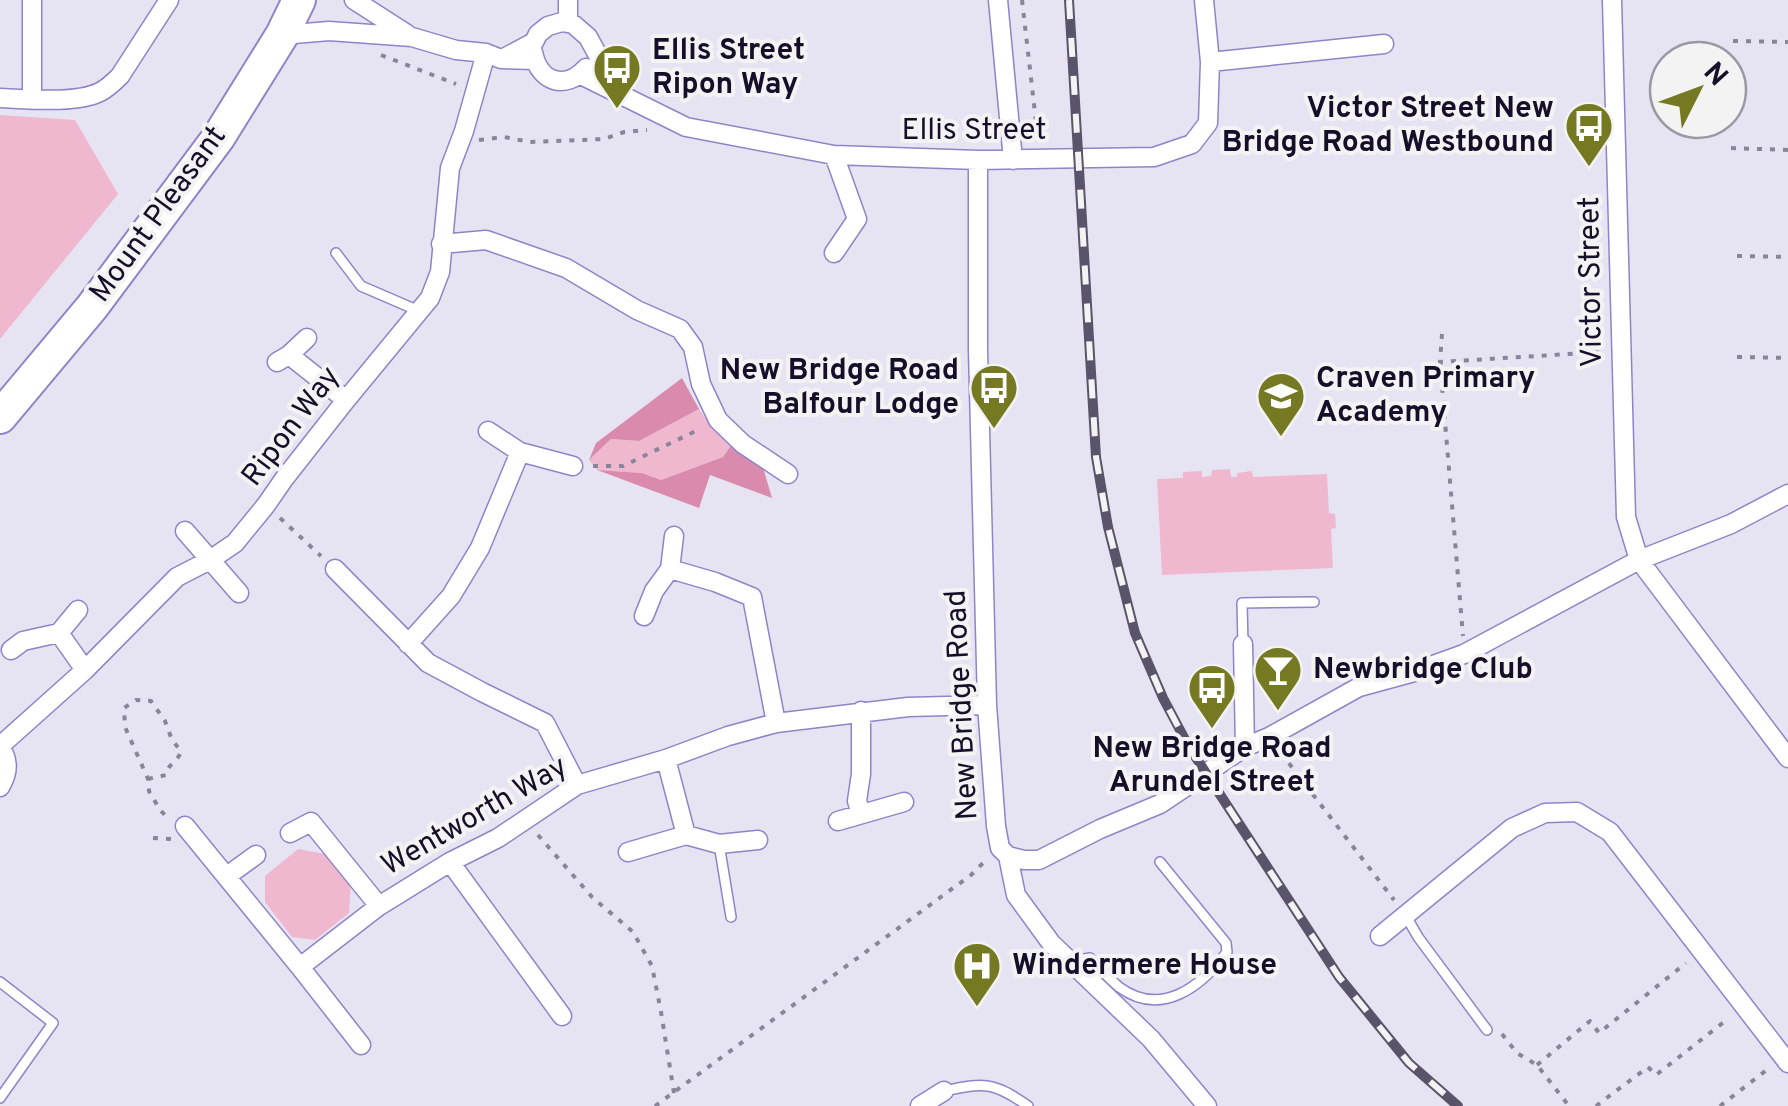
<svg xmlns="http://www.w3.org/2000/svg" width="1788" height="1106" viewBox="0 0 1788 1106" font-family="Overpass,sans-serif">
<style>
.green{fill:#f0b8cf}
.forest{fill:#da8bad}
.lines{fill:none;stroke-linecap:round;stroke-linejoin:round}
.lane-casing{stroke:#9083c7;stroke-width:12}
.street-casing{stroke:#9083c7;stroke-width:21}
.highway-casing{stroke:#9083c7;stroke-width:36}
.path{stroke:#898599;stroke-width:4;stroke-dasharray:5 8;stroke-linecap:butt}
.lane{stroke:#fff;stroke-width:9}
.street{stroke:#fff;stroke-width:18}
.highway{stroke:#fff;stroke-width:32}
.rail-casing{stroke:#59546a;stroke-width:10}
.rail{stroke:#f3f3f3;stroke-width:6;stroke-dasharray:19;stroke-linecap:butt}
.labels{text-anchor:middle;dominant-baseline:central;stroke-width:8;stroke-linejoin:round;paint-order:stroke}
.poi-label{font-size:30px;font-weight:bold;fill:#150f29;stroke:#f3f3f3;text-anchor:start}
.street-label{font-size:30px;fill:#150f29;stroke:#f3f3f3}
</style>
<rect width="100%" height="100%" fill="#e6e4f3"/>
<path class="green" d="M0 115 75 120 118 194 0 339Z
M699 409 710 425 732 444 723 457 661 480 642 473 597 470 589 460 611 439 639 441Z
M1230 469 1231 477H1237V473L1252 471 1253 477 1327 474 1329 513 1335 514 1336 528 1331 529 1333 568 1162 575 1157 479 1183 478V472L1202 471V477L1211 476 1212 470Z
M298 849 325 854 351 884 349 913 315 940 292 937 265 902V876Z"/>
<path class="forest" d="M682 378 699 409 639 441 611 439 589 460 596 443Z
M732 444 762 464 772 498 710 475 699 508 597 470 642 473 661 480 723 457Z"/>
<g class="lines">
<g class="lane-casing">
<path id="lane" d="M336 253 361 286 419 311
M1243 644 1242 603 1314 602
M719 844 731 917
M1406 916 1418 937 1487 1030
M1075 966 1084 959 1090 958C1100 968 1109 979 1119 987 1161 1018 1201 987 1227 952L1226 943 1160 862
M0 982 53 1023 0 1098
M944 1091C984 1082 994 1082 1028 1106"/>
</g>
<g class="street-casing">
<path id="street" d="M354 0 407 34
M998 0 1013 160
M1612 0 1626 517 1639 560 1788 758
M568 22V0
M282 35 329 31 412 37 456 50 486 53 501 59 534 60
M533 52C539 82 565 91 586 68
M504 58 534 42 538 34 548 26 562 22 573 24 588 37 620 96
M1210 62 1384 44
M581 75 686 127 834 155 978 160 1154 157 1192 144 1208 123 1210 62 1204 0
M0 98C27 99 76 104 100 92 108 88 114 82 120 76L169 0
M32 99V0
M834 155 857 219 834 253
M978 160V350L987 705 996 826 1000 848 1008 856 1024 860H1039L1100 829 1160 804 1245 747 1269 737 1359 687 1414 672 1464 654 1639 560 1731 524 1788 494
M441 244 486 240 566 268 637 310 680 329 693 347 701 384 718 420 743 444 788 474
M289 355 346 400
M277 362 289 355 307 338
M488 431 520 452 573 466
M185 531 239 593
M335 569 428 663 482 692 545 723 577 785
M670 569 715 582 752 597 776 723
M644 616 654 591 670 569 674 536
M59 633 85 670
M408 644 451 596 480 548 520 452
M1243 644 1245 747
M11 650 23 641 59 633 78 610
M0 787C9 772 9 761 0 746L85 670 177 577 210 560 235 543 266 505 284 479 346 400 430 298 440 272 450 168 464 131 486 53
M861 814 857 801 861 774V711
M838 821 904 802
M185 826 300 967 379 906 450 862 498 838 577 785 666 759 728 736 776 723 908 707 987 705
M290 833 311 822 379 906
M686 835 719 844 758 840
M628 852 686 835 666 759
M1008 856 1016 895 1051 943 1151 1039 1207 1106
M450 862 562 1016
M227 876 256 855
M1380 936 1512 828 1545 813 1577 812 1610 832 1788 1063
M300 967 361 1045
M920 1106 944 1091"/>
</g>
<g class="highway-casing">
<path id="highway" d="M0 417 92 307 218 138 282 35 299 0"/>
</g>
<path class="path" d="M1022 0 1038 139
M1733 41 1788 42
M381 55 456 84
M479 140 504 137 530 142 604 139 624 132 647 130
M1731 148 1788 150
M1737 256 1788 257
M1442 334 1440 362 1601 352
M1737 357 1788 358
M1440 362 1463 636
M593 466H623L700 429
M280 518 321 556
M1281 753 1394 900
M148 779 166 775C167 764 179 761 181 751L172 740 165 721 151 701 136 700 124 708 125 727 148 779 149 791 160 810 169 819
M538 835 592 897 633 932 652 966 661 1012 674 1093
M153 838 171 839V837
M1502 1034 1517 1053 1537 1065 1569 1106
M1537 1065 1590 1021 1599 1033 1686 963
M655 1106 971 875 985 861
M1596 1106 1648 1067 1656 1075 1729 1018
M1720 1106 1768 1069"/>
<use href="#lane" class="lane"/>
<use href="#street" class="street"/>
<use href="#highway" class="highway"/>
<g class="rail-casing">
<path id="rail" d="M1069 0 1096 457 1108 527 1135 633 1163 698 1189 747 1339 977 1409 1063 1458 1106"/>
</g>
<use href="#rail" class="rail"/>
</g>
<defs>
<g id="bus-pin" transform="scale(2.5)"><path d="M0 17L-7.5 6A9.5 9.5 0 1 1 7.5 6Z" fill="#757922" stroke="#f3f3f3"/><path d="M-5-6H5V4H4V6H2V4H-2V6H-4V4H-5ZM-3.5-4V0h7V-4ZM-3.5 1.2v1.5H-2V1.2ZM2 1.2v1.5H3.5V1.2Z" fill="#fff"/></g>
<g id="school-pin" transform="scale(2.5)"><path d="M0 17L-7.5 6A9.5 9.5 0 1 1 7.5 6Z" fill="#757922" stroke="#f3f3f3"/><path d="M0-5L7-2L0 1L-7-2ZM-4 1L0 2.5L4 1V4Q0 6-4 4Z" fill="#fff"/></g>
<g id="bar-pin" transform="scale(2.5)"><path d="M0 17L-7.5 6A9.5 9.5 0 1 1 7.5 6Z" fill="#757922" stroke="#f3f3f3"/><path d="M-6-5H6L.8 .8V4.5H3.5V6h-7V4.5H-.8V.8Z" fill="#fff"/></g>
<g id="hospital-pin" transform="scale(2.5)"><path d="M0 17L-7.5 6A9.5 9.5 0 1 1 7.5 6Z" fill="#757922" stroke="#f3f3f3"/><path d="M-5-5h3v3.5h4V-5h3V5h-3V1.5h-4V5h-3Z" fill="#fff"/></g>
</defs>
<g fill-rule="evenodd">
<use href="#bus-pin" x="617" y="68"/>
<use href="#bus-pin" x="1589" y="126"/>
<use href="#bus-pin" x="994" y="388"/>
<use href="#school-pin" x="1281" y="396"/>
<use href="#bar-pin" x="1278" y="670"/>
<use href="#bus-pin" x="1212" y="688"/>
<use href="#hospital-pin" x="977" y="966"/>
</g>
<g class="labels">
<g class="poi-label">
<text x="652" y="51">Ellis Street<tspan x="652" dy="34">Ripon Way</tspan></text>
<text x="1554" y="109" text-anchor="end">Victor Street New<tspan x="1554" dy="34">Bridge Road Westbound</tspan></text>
<text x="959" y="371" text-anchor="end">New Bridge Road<tspan x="959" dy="34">Balfour Lodge</tspan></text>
<text x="1316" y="379">Craven Primary<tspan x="1316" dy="34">Academy</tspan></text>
<text x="1313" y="670">Newbridge Club</text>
<text x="1212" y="749" text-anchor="middle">New Bridge Road<tspan x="1212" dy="34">Arundel Street</tspan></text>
<text x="1012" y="966">Windermere House</text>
</g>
<g class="street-label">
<text x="974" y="131">Ellis Street</text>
<text transform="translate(159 215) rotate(-54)">Mount Pleasant</text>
<text transform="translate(1592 282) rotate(-91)">Victor Street</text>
<text transform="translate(292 427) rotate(-53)">Ripon Way</text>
<text transform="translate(963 705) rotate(-93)">New Bridge Road</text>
<text transform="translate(475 817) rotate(-30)">Wentworth Way</text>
</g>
</g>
<g transform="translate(1698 90) rotate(48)"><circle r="48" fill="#f3f3f3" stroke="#9a98a2" stroke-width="2.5"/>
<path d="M0-8L18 38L0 25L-18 38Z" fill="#757922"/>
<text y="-15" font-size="28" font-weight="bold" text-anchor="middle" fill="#150f29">N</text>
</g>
</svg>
